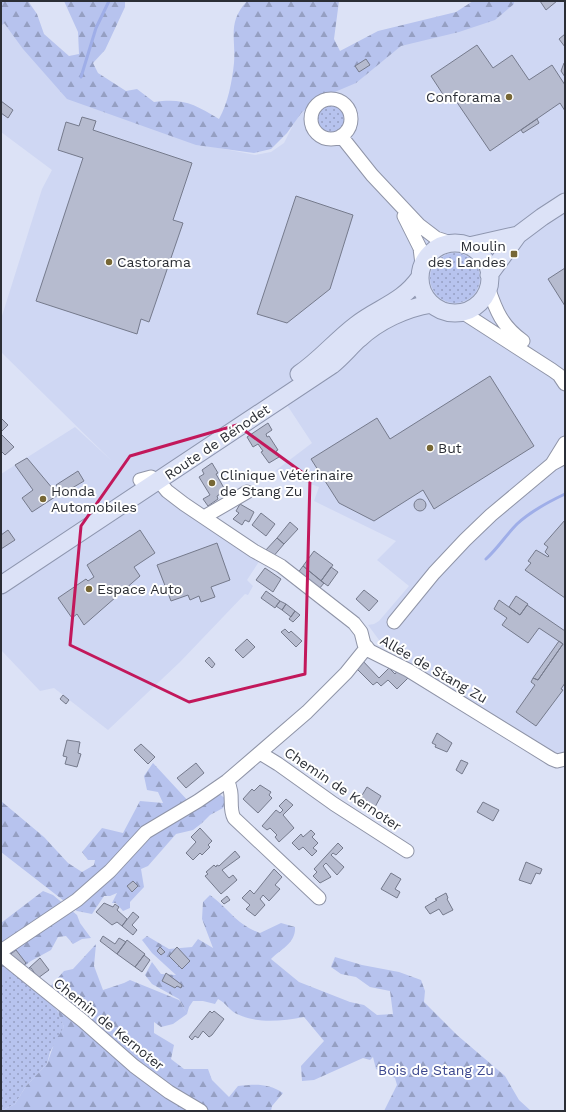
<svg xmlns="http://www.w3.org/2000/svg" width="566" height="1112" viewBox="0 0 566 1112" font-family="'Work Sans',sans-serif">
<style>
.built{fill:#cfd7f3}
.grass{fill:url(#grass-dots)}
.forest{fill:url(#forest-firs)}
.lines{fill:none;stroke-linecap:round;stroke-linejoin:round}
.stream{stroke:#9faee8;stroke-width:3}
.building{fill:#b6bbcf;stroke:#757a8c}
.minor-casing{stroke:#8f94a7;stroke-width:15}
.major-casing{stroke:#8e96af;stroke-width:19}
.minor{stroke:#fff;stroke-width:13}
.major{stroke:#dce2f7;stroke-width:17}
.marked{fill:none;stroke:#c2185b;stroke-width:3;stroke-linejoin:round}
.poi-dot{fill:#776735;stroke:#fff;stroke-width:1.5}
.labels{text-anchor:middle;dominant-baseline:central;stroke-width:4;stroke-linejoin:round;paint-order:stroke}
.poi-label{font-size:14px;fill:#2b2e35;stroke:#fff;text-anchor:start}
.street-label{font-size:14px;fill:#2b2e35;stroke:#fff}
.park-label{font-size:14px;fill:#3d498f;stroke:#fff}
</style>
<defs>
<pattern id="grass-dots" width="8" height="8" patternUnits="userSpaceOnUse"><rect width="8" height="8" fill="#b7c3ee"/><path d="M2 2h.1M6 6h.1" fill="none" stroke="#959fc2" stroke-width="1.8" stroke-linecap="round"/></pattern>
<pattern id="forest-firs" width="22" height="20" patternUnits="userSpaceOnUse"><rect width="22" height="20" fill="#b7c3ee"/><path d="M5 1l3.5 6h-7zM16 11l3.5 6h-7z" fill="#959fc2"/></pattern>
</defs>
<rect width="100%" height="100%" fill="#dce2f6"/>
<path class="built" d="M491 1H565V754L557 757 463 696 390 651 382 644 368 625 374 624 379 621 409 586 377 560 396 541 314 501 319 487 275 471 312 443 287 405 160 490 260 560 247 580 253 586 248 595 245 594 180 662 108 730 54 688 40 691 1 650V474L75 427 112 461 1 352V319L42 189 52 170 1 132V4L48 69 214 147 255 155 271 152 284 143 302 107 325 83Z"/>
<path class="grass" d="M317 120a14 14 0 1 1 28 0a14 14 0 1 1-28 0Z
M430 278a25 25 0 1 1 50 0a25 25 0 1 1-50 0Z
M7 960 57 1010 64 1027 50 1052 47 1064 26 1086 15 1104 1 1111V964Z"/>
<path class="forest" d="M1 1H28L37 14 44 34 69 56 79 54 78 32 64 1H125V7L105 50 93 63 98 73 126 91 137 89 154 102C183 98 194 104 219 119 228 103 232 82 234 63 236 38 227 23 247 1H339L334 39 340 51 378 31 456 12 473 1H514V4L495 20 459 32 401 46 356 83 323 97 302 112 287 133 271 149 254 153 196 145 67 99 23 49 4 23 1 26Z
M153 763 190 803 218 793 226 799 223 808 210 815 202 823 193 830 176 834 148 866 141 869 144 887 130 902V908L123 911 116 903H112L117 893 110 896H104L92 914 77 911 1 852V801L44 837 68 863 82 872 94 865 95 860H88L82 852 102 828 123 833 140 801 163 803 158 792 147 790 144 776Z
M43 891 53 895 77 915 80 923 91 938 82 939 73 944 66 936 58 937 51 950 31 961 1 983V923Z
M210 895C229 909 237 925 260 933L281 923 295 927C296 943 281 949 271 959L299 982 350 1002 364 1005 377 1015 393 1014 390 991 370 987 356 977 341 974 331 967 335 957 362 965 399 972 421 980 425 991 424 1002 457 1035 505 1076 519 1100 531 1111H384L397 1085 395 1078 376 1069 373 1057 370 1060 363 1058 314 1080 302 1081 301 1066 324 1041 304 1017C282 1021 258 1024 237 1014 230 1011 226 1003 218 999L215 1004 203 1001H193L189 1007 187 1014 179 999 152 984 145 975 152 962 161 974 176 975 152 953 142 940 147 936 169 949 192 947 198 939 213 948 202 919 203 902Z
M96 944 94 966 103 990 124 983 130 980 179 1000 187 1014 173 1024 161 1027 154 1022V1033L174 1045 171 1059 184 1069H208L212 1080 229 1097 238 1086C255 1084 268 1083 283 1093L272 1106 271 1111H1L15 1104 26 1086 47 1064 55 1041 64 1027C57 1014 56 999 50 987L64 971 73 969Z"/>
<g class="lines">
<path class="stream" d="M81 77 96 28 109 1
M486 559C498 548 506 535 517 524 531 511 548 502 565 494"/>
</g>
<path class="building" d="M540 1H557L546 10Z
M565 34V47L559 39Z
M477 45 493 68 512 55 529 80 552 65 565 85V111L560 103 490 151 452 95 446 99 431 76Z
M366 59 370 65 359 72 355 66Z
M564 63H565V77L561 71Z
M1 101 13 110 8 118 1 113Z
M82 117 96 121 93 130 192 163 173 220 183 223 149 322 141 319 137 334 36 301 83 158 58 150 66 122 79 126Z
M537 119 539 123 523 133 521 130Z
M296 196 353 215 330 289 287 323 257 314Z
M565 268V306L548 279Z
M490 376 534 446 434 509 423 490 374 521 339 503 311 459 377 418 390 439Z
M1 418 8 425 1 432Z
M268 423 272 430 266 434 267 437 269 436 278 450 276 451 279 457 269 463 261 452 263 451 258 444 253 447 247 437Z
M1 434 14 447 5 455 1 451Z
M27 458 58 495 32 512 22 498 33 490 15 465Z
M212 463 218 473 216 474 224 488 221 490 222 493 217 496 218 499 208 506 203 499 210 495 199 477 204 474 202 470Z
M78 471 84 481 62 494 56 485Z
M414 505a6 6 0 1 1 12 0a6 6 0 1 1-12 0Z
M240 504 254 512 249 522 245 520 242 525 233 519 239 513 236 511Z
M261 513 275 524 266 536 252 525Z
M565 520V598L525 570 531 563 528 561 536 550 548 557 549 556 545 552 548 547 544 544Z
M290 522 298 529 284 544 277 538Z
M8 530 15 540 1 549V535Z
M140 530 155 553 134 567 140 576 84 625 77 614 72 618 58 598 86 579 88 581 94 577 87 565Z
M277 538 284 544 272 558 264 552Z
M217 543 230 580 211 587 215 597 201 602 199 596 190 600 188 595 171 601 157 565Z
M314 551 333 565 321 581 303 566Z
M303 566 324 583 319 589 297 574Z
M331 567 338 572 328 586 321 581Z
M265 568 281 579 273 592 256 580Z
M364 590 378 601 369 611 356 599Z
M266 591 280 601 275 608 261 598Z
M516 596 528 604 520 615 509 607Z
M499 600 520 615 527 605 565 631V683L561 689 563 690 536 726 516 712 535 685 531 682 533 678 538 680 563 644 539 628 528 643 502 625 507 618 494 609Z
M280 601 286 604 282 610 276 606Z
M286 604 295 611 291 617 282 610Z
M295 611 300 615 293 622 289 619Z
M285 629 289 633 291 631 302 641 296 647 281 632Z
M247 639 255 647 243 658 235 650Z
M559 641 563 644 538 680 533 678Z
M209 657 215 664 212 668 205 661Z
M361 659 379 678 389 668 395 674 398 670 408 678 397 689 388 680 381 686 377 682 373 685 354 666Z
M63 695 69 700 66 704 60 699Z
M437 733 452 743 447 752 435 747 436 745 432 743Z
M67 740 80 742 78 753 81 754 77 767 65 764 67 757 63 756Z
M141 744 155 757 148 764 134 750Z
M461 760 468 763 462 774 456 770Z
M196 763 204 773 186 788 177 778Z
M260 785 271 792 269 795 272 798 258 813 243 799 252 789 254 791Z
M367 787 381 796 375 807 361 797Z
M286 799 293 805 283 815 294 828 279 842 275 837 277 835 270 828 267 830 262 826 276 810 280 813 283 810 279 806Z
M483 802 499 810 493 821 477 812Z
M200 828 212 841 208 845 210 847 202 855 200 853 193 860 186 853 196 842 191 837Z
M311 830 315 834 312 837 318 843 313 848 317 851 312 856 303 847 299 850 292 843 301 834 303 837Z
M338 843 343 848 336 855 333 853 331 855 344 867 337 875 326 863 323 866 331 877 320 883 313 876 317 872 314 869Z
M235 851 240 857 222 870 229 878 233 875 237 880 221 894 205 876 208 874 206 872 214 865 216 867 217 865 219 866Z
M526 862 542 869 540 874 536 873 531 884 519 880Z
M274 869 282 877 275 885 280 889 269 901 263 895 260 899 265 905 255 916 246 909 250 905 242 898 250 890 254 894Z
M391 873 401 879 395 889 400 892 397 898 381 889Z
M133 881 138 886 132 892 127 886Z
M446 893 448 898 447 899 453 910 443 915 439 909 430 914 425 907 437 900 435 899Z
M227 896 230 900 224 904 221 901Z
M104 903 113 907 115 904 119 907 117 910 127 919 122 926 117 922 112 925 96 912Z
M133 912 139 917 132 925 137 930 133 935 122 926Z
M103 936 115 944 119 938 126 942 117 954 100 941Z
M127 940 145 954 135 967 117 954Z
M160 947 165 952 161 955 157 951Z
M177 947 190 961 182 969 169 956Z
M16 950 26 963 24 965 26 968 8 956Z
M144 955 150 960 142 972 135 967Z
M40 958 49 970 38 978 31 968H29Z
M166 973 182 985 181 988 177 986 175 988 162 981Z
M210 1011 212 1013 214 1011 224 1019 212 1035 209 1037 203 1031 198 1038 195 1036 192 1040 189 1037Z"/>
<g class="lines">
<g class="minor-casing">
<path id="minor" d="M311 119a20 20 0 1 1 40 0a20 20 0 1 1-40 0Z
M341 136 372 175 419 225 436 238 451 243
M404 216 420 248 422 264
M488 287C496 311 502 326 523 341
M462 312 552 370 559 375 565 384
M552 464 565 443
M140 480 151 477 159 481
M159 481 167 491 184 504 254 551 281 566 354 623 361 632 364 644 370 651 408 670 552 759 557 761 565 759
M204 517 247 492
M394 622 434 573 465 540 491 515 552 464 565 457
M260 753 278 764 334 804 407 851
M227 781C235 794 228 807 234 818L319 898
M1 951 77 900 110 871 146 832 198 801 227 781 307 712 346 673 367 647
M1 955 83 1021 134 1066 169 1092 201 1111"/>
</g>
<g class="major-casing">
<path id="major" d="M420 278a35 35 0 1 1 70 0a35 35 0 1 1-70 0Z
M469 246 518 235
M489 275 518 235 542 217 565 202
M299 374C320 360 336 340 356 325 379 307 402 303 420 277
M1 585 332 365C342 357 350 347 359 339 378 321 406 308 431 304"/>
</g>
<use href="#minor" class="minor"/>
<use href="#major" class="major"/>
</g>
<path class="marked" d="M237 425 310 478 305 674 189 702 70 645 81 526 130 456Z"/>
<g class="poi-dot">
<circle cx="509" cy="97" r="4"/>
<rect x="510" y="250" width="8" height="8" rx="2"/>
<circle cx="109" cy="262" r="4"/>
<circle cx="430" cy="448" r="4"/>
<circle cx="212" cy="483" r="4"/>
<circle cx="43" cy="499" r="4"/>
<circle cx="89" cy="589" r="4"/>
</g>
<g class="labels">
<g class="poi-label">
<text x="501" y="97" text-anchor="end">Conforama</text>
<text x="506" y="246" text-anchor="end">Moulin<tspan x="506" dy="16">des Landes</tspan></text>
<text x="117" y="262">Castorama</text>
<text x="438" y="448">But</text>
<text x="220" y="475">Clinique Vétérinaire<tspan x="220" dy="16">de Stang Zu</tspan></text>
<text x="51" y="491">Honda<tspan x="51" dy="16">Automobiles</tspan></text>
<text x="97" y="589">Espace Auto</text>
</g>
<g class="street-label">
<text transform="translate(217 442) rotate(-34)">Route de Bénodet</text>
<text transform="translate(434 669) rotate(30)">Allée de Stang Zu</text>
<text transform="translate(343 789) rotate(34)">Chemin de Kernoter</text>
<text transform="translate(109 1024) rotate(39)">Chemin de Kernoter</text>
</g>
<g class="park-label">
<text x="436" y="1070">Bois de Stang Zu</text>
</g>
</g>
<rect width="566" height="1112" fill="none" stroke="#2b2e35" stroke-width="4"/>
</svg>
